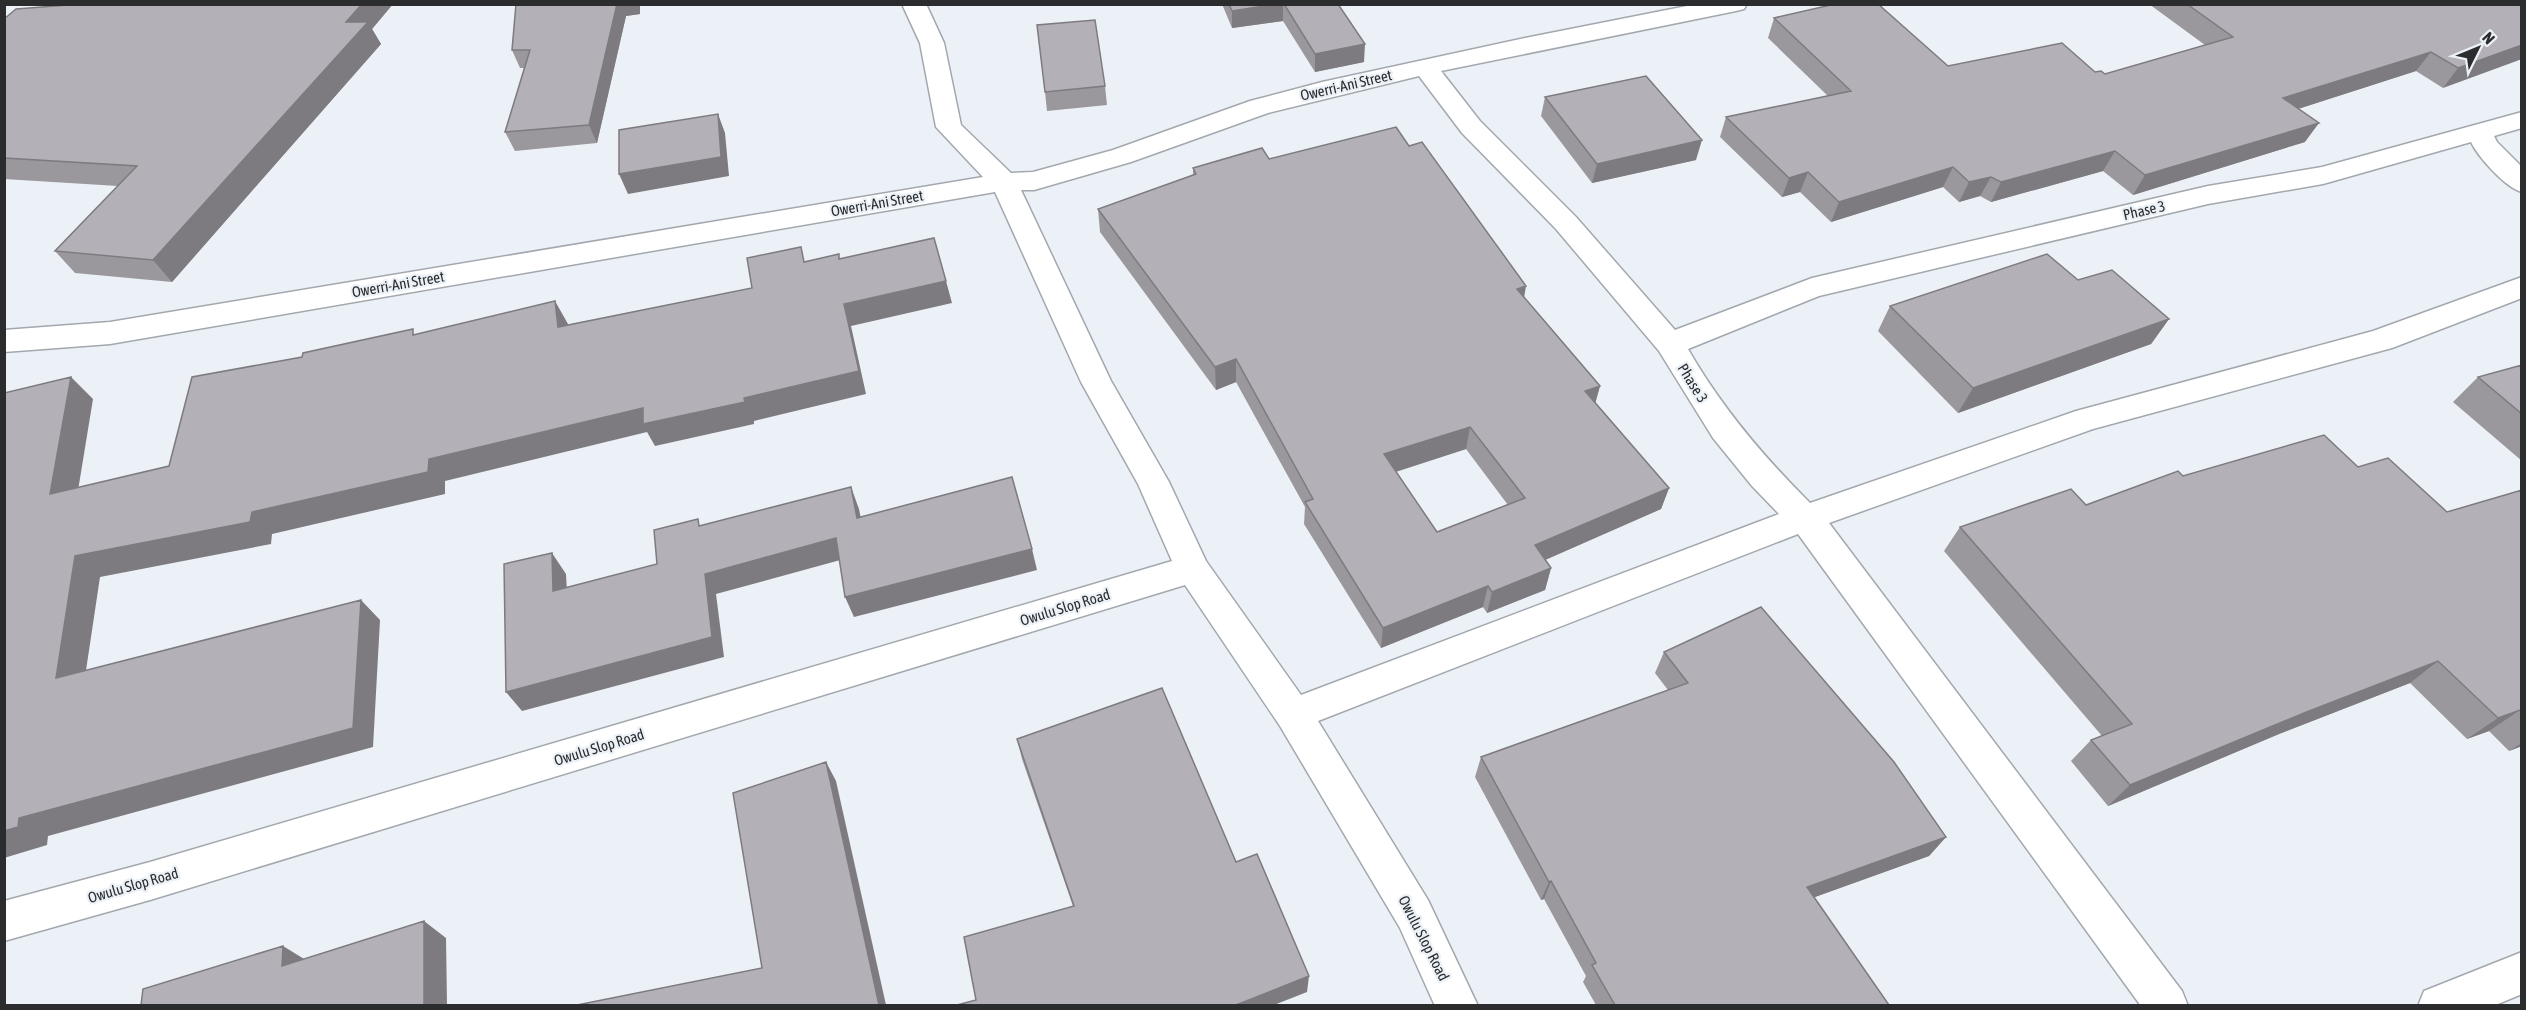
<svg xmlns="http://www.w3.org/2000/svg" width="2526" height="1010" viewBox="0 0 2526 1010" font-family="'Asap Condensed',sans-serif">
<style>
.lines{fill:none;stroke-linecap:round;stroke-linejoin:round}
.minor-casing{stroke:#a2a8ae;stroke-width:3}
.minor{fill:#fff;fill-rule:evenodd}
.wall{fill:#9a979d;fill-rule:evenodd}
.shaded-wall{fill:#7d7b80}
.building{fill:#b3b0b7;stroke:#7d7b80;stroke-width:1.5;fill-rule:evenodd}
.labels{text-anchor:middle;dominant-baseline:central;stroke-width:4.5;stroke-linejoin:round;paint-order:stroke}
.street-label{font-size:15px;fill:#2a2c2e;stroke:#ebf1f7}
</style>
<rect width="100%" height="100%" fill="#ebf1f7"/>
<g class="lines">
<g class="minor-casing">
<path id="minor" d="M902 4H926L944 43 961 125 1011 173 1033 172 1113 150 1250 101 1322 82 1530 37 1697 4H1747L1744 9 1736 11 1441 71 1480 121 1576 217 1675 330 1812 278 2208 186 2322 167 2522 112V128L2494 136 2497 142 2522 167V192C2506 188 2478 157 2471 142L2323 184 2208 204 1819 296 1688 349C1721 407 1763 456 1810 503L2076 411 2373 331 2522 277V298L2392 348 2093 429 1829 523 2182 991 2188 1006H2141L1798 534 1318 721 1428 900 1478 1006H1435L1400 928 1280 726 1185 585 150 900 4 941V901L150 862 1172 561 1138 484 1081 382 995 192 110 344 4 352V330L110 322 983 177 936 127 920 43ZM1419 76 1462 133 1556 229 1659 351 1713 438 1752 486 1779 514 1301 695 1206 561 1169 482 1111 381 1021 190H1034L1131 162 1268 113Z
M2522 952V994L2493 1006H2418L2424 991Z"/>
</g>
<use href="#minor" class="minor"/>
</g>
<path class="wall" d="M81 4H393L372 29 381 44 172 282 75 273 55 251 118 186 4 179V19Z
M516 4 640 14 626 16 597 143 515 151 505 132 524 68H520L512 50Z
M1222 4H1338L1364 62 1315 72 1283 21 1232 28Z
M2149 4H2522L2443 88 2416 71 2298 109 2305 142 2133 195 2103 171 1991 202 1980 196 1959 202 1943 187 1831 222 1800 192 1782 197 1720 137 1726 117 1828 96 1768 38 1774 18 1948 66 2105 74 2205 45Z
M1105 86 1107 105 1047 111 1045 92Z
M1545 97 1696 160 1592 183 1541 116Z
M1269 159 1524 298 1600 386 1595 403 1669 488 1661 509 1545 560 1551 568 1545 590 1487 613 1483 607 1381 648 1304 524 1305 507 1236 382 1216 390 1100 232 1098 209 1193 175V168ZM1466 449 1508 505 1437 532 1396 472Z
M2078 280 2169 319 2151 344 1958 413 1878 331 1890 306Z
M2522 365V461L2453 402 2478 377Z
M2358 467 2447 512 2522 490V746L2509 751 2489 731 2467 739 2410 683 2279 734 2108 806 2071 761 2091 740 2102 736 1944 551 1960 527 2086 505 2183 476Z
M1664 652 1946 837 1929 856 1814 897 1889 1005H1596L1583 982 1586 976 1544 899 1541 900 1475 777 1481 757 1668 690 1655 673Z
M1017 739 1236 862 1307 992 976 1000 1073 906 1022 759Z"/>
<path class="shaded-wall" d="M362 4H393L372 29 381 44 172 282 153 260 346 22Z
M617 4H640V14L626 16 597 143 589 125Z
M1277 4H1283V21L1232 28V11Z
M1365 44 1364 62 1315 72V54Z
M2522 45V59L2443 88 2458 68Z
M2431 52 2416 71 2270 118 2283 98Z
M718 114 725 133 729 176 628 194 619 174Z
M2319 123 2305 142 2133 195 2145 175Z
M1702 140 1696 160 1592 183 1597 164Z
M2115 151 2103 171 1991 202 2001 182Z
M1953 167 1943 187 1831 222 1839 202Z
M1808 172 1800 192 1782 197 1789 178Z
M1991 177 1980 196 1959 202 1969 182Z
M946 281 952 303 851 326 866 394 754 421V424L655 446 647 432 445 481V494L272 534 271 544 100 577 82 697 56 678 75 556 429 459 643 408 744 398 844 304Z
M1526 286 1522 310 1517 289Z
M555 301 568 324 571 350 558 327Z
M2169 319 2151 344 1958 413 1973 388Z
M1236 359V382L1216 390 1215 367Z
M71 377 93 399 74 515 50 494Z
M1600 386 1594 408 1585 391Z
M1470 427 1466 449 1382 476 1384 454Z
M851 487 859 509 865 539 857 518Z
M1669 488 1661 509 1529 567 1535 545Z
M836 538 844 559 716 594 724 657 522 711 506 692 705 574Z
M1032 549 1037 570 854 617 845 597Z
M552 553 566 574 568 611 553 591Z
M1551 568 1545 590 1487 613 1492 592Z
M1488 586 1483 607 1381 648 1383 628Z
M361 600 380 620 373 747 48 836 47 845 4 858V831L19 818Z
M2438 661 2410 683 2279 734 2108 806 2130 785 2304 713Z
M2520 710 2489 731 2467 739 2498 718Z
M2522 743V746L2509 751Z
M826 762 836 781 886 1005H879Z
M1946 837 1929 856 1793 905 1807 887Z
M1551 881 1544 899 1541 900 1549 882Z
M424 921 446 938 447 1005H424Z
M283 946 309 962 282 966Z
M1309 976 1307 992 1274 1005H1236Z"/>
<path class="building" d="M81 4H362L346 22H368L153 260 55 251 137 166 4 158V19L16 9Z
M516 4H617L589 125 505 132 530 50H512Z
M1229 4H1277L1232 11Z
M1284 4H1338L1365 44 1315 54Z
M1835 4H1878L1948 66 2062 43 2095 72 2101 71 2105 74 2233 37 2187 4H2522V45L2458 68 2431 52 2283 98 2319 123 2145 175 2115 151 2001 182 1991 177 1969 182 1953 167 1839 202 1808 172 1789 178 1726 117 1851 91 1774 18Z
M1095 20 1105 86 1045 92 1037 25Z
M1646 76 1702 140 1597 164 1545 97Z
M718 114 721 157 619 174V130Z
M1396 127 1409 146 1422 142 1526 286 1517 289 1600 386 1585 391 1669 488 1535 545 1551 568 1492 592 1488 586 1383 628 1305 502 1313 499 1236 359 1215 367 1098 209 1196 174 1193 168 1262 148 1269 159ZM1470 427 1525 498 1437 532 1384 454Z
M934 238 946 281 844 304 859 371 744 398 745 402 643 424V408L429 459 428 472 252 512 250 522 75 556 56 678 361 600 353 728 19 818 18 827 4 831V393L71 377 50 494 169 466 192 377 302 357 303 353 413 329V335L555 301 558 327 752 288 747 258 801 247 804 262 839 254V259Z
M2047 254 2078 280 2112 270 2169 319 1973 388 1890 306Z
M2522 365V414L2478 377Z
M2324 435 2358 467 2388 458 2447 512 2522 490V712L2520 710 2498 718 2438 661 2304 713 2130 785 2091 740 2132 724 1960 527 2071 489 2086 505 2178 471 2183 476Z
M1012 477 1032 549 845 597 836 538 705 574 712 637 506 692 504 564 552 553 553 591 657 564 654 530 698 519 699 526 851 487 857 518Z
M1761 607 1894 762 1946 837 1807 887 1889 1005H1615L1592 965 1596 963 1551 881 1549 882 1481 757 1688 683 1664 652Z
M1162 688 1236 862 1257 854 1309 976 1236 1005H957L976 1000 964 937 1074 906 1017 739Z
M826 762 879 1005H577L762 968 733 793Z
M424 921V1005H141L143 989 283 946 282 966Z"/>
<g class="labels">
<g class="street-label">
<text transform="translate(1346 85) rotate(-13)">Owerri-Ani Street</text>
<text transform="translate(877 203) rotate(-10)">Owerri-Ani Street</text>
<text transform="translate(2144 210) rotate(-13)">Phase 3</text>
<text transform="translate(398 284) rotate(-10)">Owerri-Ani Street</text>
<text transform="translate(1693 383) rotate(58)">Phase 3</text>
<text transform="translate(1065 607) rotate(-17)">Owulu Slop Road</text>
<text transform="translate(599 747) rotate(-17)">Owulu Slop Road</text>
<text transform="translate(133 885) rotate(-16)">Owulu Slop Road</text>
<text transform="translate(1424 938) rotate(63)">Owulu Slop Road</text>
</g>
</g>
<rect width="2526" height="1010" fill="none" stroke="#2a2c2e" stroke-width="12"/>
<g transform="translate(2478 48) rotate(47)" stroke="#ebf1f7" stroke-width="4.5" paint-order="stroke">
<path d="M0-4.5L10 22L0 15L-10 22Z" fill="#2a2c2e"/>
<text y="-9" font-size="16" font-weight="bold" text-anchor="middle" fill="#2a2c2e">N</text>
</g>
</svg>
